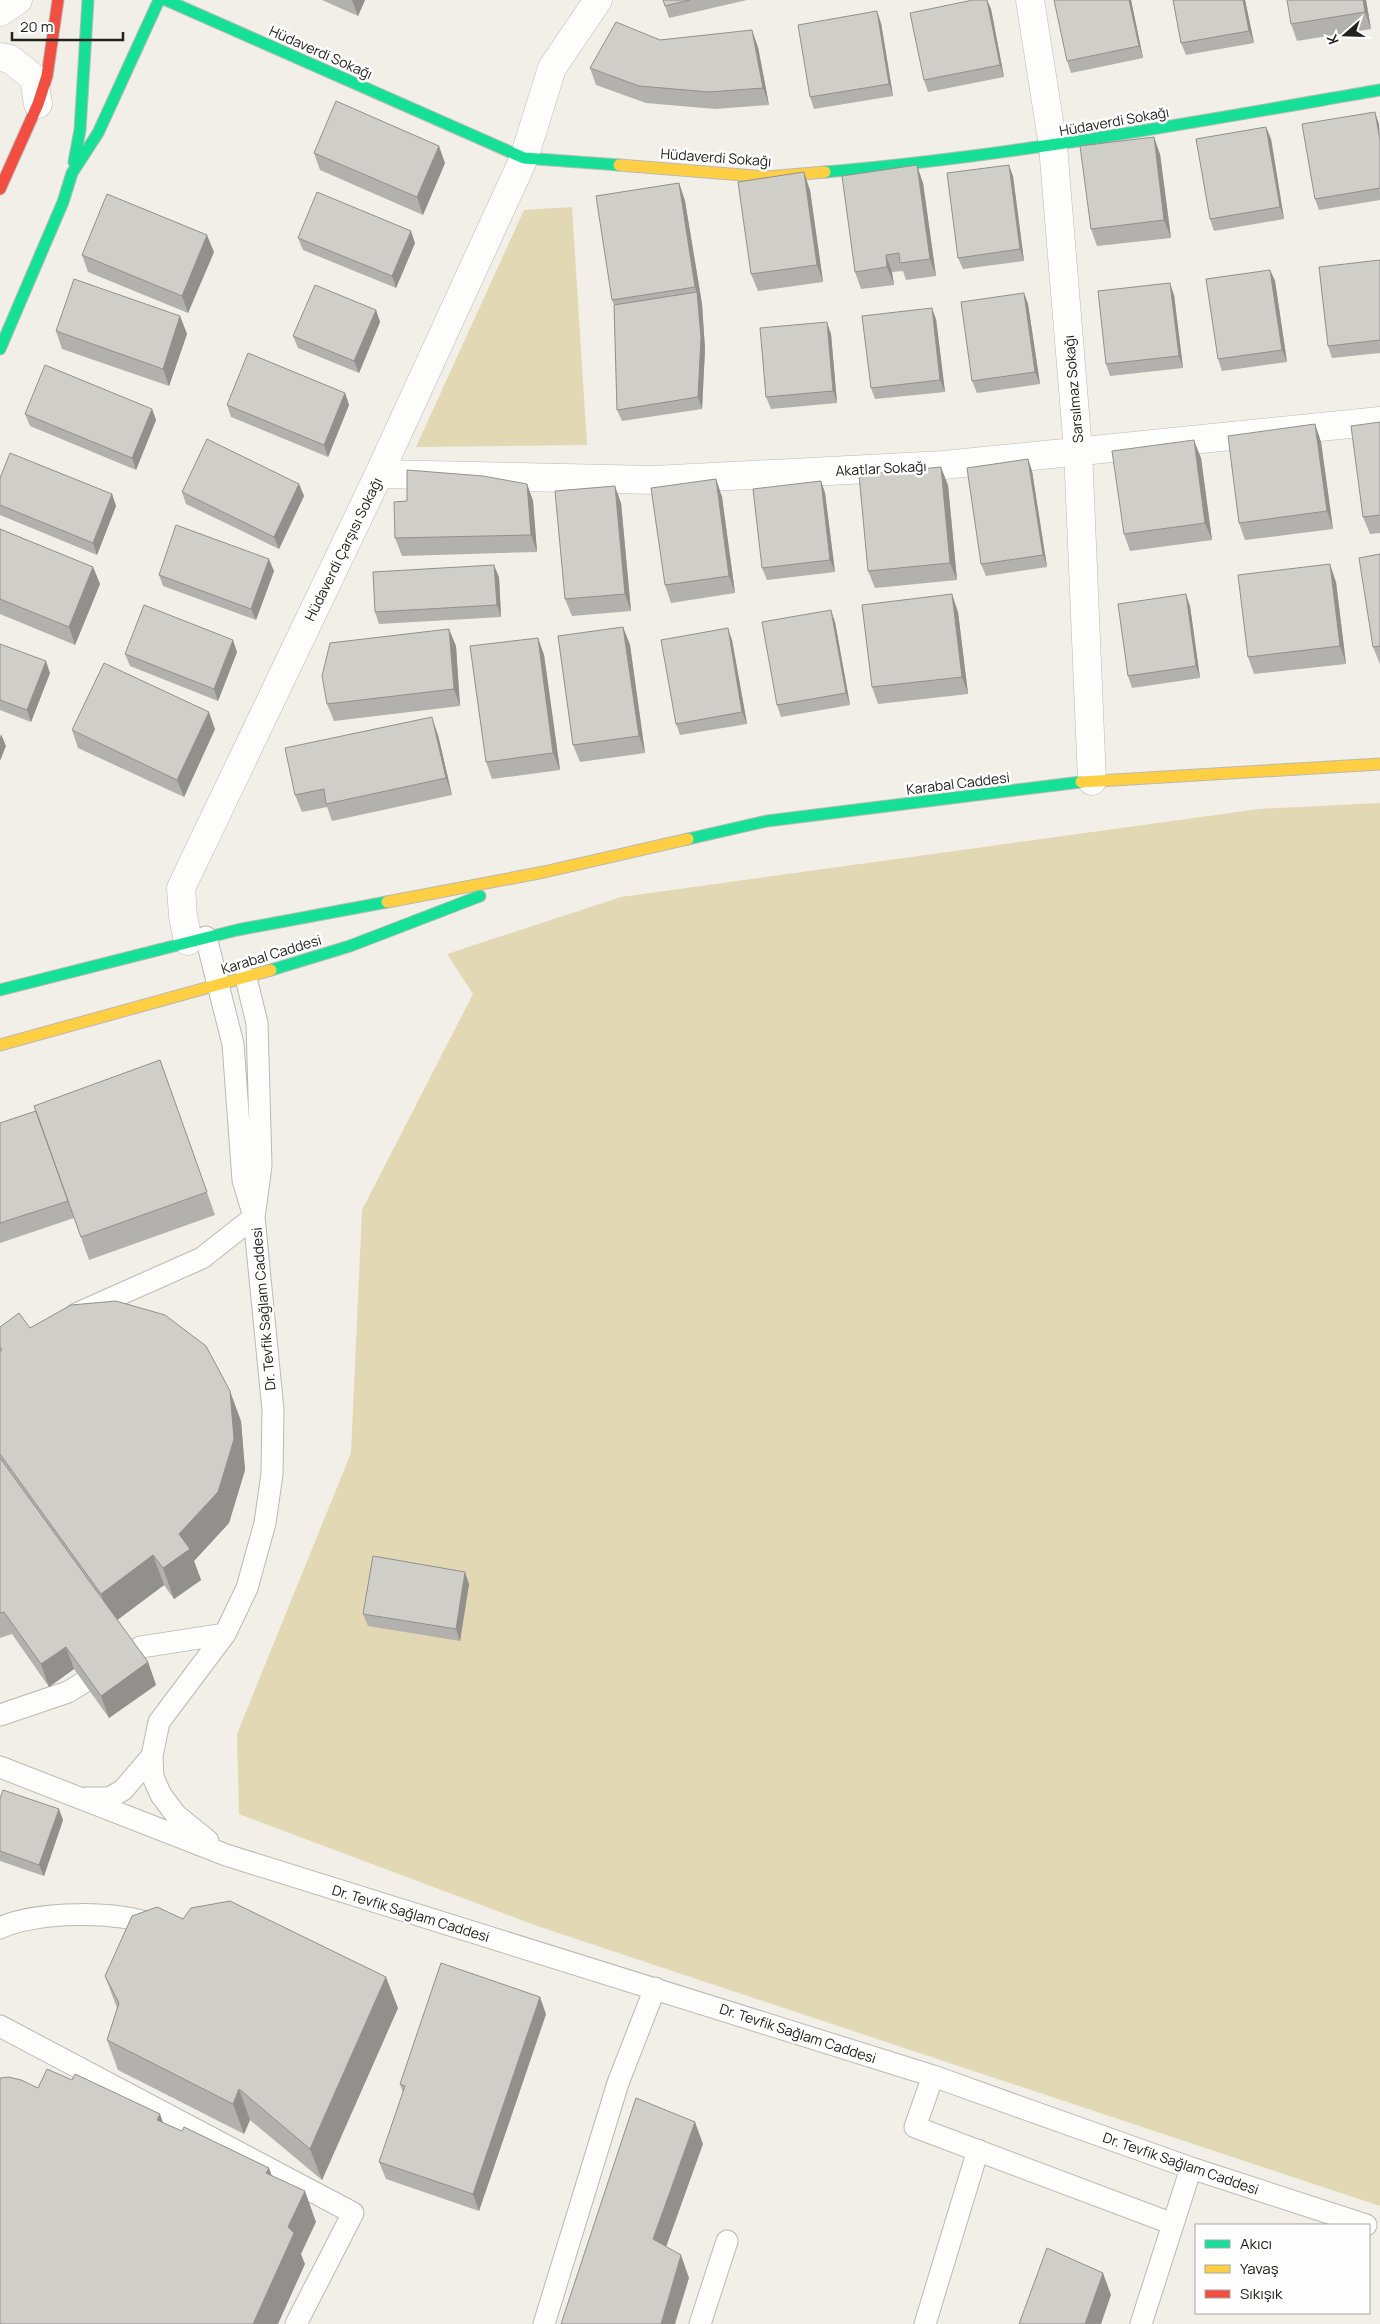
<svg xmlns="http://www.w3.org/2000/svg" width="1380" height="2324" viewBox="0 0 1380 2324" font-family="Manrope,sans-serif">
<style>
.green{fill:#e2d8b3}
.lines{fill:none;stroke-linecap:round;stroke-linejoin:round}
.lane-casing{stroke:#bbb9b4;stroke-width:23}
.street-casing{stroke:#bbb9b4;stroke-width:29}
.fast-casing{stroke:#bbb9b4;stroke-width:13}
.slow-casing{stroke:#bbb9b4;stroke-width:13}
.jam-casing{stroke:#bbb9b4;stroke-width:13}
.lane{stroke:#fdfdfc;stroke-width:21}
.street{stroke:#fdfdfc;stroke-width:28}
.fast{stroke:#16e098;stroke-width:11}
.slow{stroke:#ffcf43;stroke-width:11}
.jam{stroke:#f24e42;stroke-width:11}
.wall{fill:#b2b1ad}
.shaded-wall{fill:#91908d}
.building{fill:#cfcec9;stroke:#91908d}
.labels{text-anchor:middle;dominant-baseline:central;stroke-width:5;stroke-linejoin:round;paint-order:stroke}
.street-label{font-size:14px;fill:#23221d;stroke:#fefefe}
</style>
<rect width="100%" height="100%" fill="#f1efe8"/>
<path class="green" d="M572 207 587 445 416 447 524 210Z
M1380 803V2206L537 1926 239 1814 237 1734 351 1453 362 1210 473 994 447 954 621 897 1259 809Z"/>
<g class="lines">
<g class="lane-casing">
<path id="lane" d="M206 937 233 1044 243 1180 252 1210
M76 1314 202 1258 254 1217
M0 1715 68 1692 141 1647 225 1634
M0 1767 226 1855 933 2076 1191 2168 1366 2225
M86 1798H109L123 1790 152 1756
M208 1841 176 1815 161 1795 153 1777 152 1756 159 1722 225 1634 247 1588 265 1523 272 1474 273 1410 254 1217 261 1166 257 1023 246 978
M0 1928C34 1911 122 1910 156 1926
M0 2026 353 2213 296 2324
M933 2076 915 2127 1173 2224
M544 2324 618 2083 655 1988
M700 2324 727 2241
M925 2324 978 2150
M1141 2324 1191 2168"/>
</g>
<g class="street-casing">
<path id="street" d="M1030 0 1053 146 1078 450 1092 781
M0 12 18 0
M0 57 10 59 34 78 38 104
M379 474 654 480 944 465 1380 421
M188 941 183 916 181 888 379 474 524 158 552 68 598 0"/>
</g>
<g class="fast-casing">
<path id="fast" d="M166 0 524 158 619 165
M74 162 80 130 88 0
M825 172C1012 156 1195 122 1380 90
M0 349 63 202 72 173 98 133 159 0
M688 839 767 821 1081 782
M271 970 350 946 480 896
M0 990 237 930 387 902"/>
</g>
<g class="slow-casing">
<path id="slow" d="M619 165 767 177 825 172
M1081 782 1380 764
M387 902 544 872 688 839
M0 1045 271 970"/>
</g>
<g class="jam-casing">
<path id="jam" d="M0 189 38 104 47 76 58 0"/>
</g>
<use href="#lane" class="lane"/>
<use href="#street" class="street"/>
<use href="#fast" class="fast"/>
<use href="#slow" class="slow"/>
<use href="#jam" class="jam"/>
</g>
<path class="wall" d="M322 0H365L358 16Z
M663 0H747L669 18Z
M987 0 991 9 1004 77 928 92 924 80Z
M1131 0 1143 58 1071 73 1067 61Z
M1245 0 1254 43 1186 55 1181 43Z
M1366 0 1371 29 1297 41 1291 24Z
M881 23 893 96 814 109 810 97Z
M660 40 758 47 769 105 715 109 646 103 596 85 590 68Z
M1379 124 1380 200 1319 210 1315 199Z
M1266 127 1271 139 1284 219 1214 231 1210 219Z
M314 153 445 163 423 215 320 170Z
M1160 154 1171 238 1097 246 1091 229Z
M1013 176 1024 261 963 269 958 258Z
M679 183 685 201 702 304 705 349 702 409 622 421 617 410 614 305 612 300Z
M923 183 936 276 906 280 903 271 892 272 894 285 861 289 855 272Z
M810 190 823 282 758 291 751 274Z
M298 238 415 243 396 288 303 250Z
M214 252 188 313 88 272 82 255Z
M1380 260V353L1332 358 1328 346Z
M1270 270 1275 281 1287 362 1222 371 1218 359Z
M1024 293 1028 304 1040 384 977 393 972 381Z
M1174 295 1183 368 1110 376 1106 364Z
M376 310 380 322 359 373 298 348 293 336Z
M180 316 187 334 169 386 62 349 56 331Z
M936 319 945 392 875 399 871 388Z
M831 334 837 403 771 409 766 397Z
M345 393 349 405 328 457 231 417 227 405Z
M152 409 156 420 136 470 30 426 25 414Z
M1380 422V533L1370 534 1363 517Z
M1315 424 1321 442 1333 529 1245 540 1239 523Z
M1201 458 1212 540 1130 551 1124 534Z
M1028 459 1032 471 1047 567 986 576 981 564Z
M0 478 112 494 116 506 97 555 0 515Z
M716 479 722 497 735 593 671 603 665 585Z
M821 481 825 493 835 572 767 580 762 568Z
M299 484 304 496 279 549 186 504 182 492Z
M527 484 533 501 537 552 402 556 395 538 407 501Z
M948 485 957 580 875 588 868 571Z
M621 503 631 611 572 616 565 599Z
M0 529 93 567 100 584 75 645 0 614Z
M1380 554V664L1373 647Z
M274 571 256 620 163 586 159 575Z
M499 577 501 617 379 624 375 612Z
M1336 582 1346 664 1254 674 1248 657Z
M1190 606 1200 678 1132 688 1128 676Z
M958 612 968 694 878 704 872 687Z
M835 622 850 705 781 717 777 705Z
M623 627 630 645 645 753 580 762 573 745Z
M538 638 544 655 560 770 492 779 486 762Z
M732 640 747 724 680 735 676 724Z
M0 644 50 673 31 722 0 710Z
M456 646 460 706 334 721 327 704Z
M237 652 218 701 130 666 125 654Z
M215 729 184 797 78 748 72 730Z
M438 735 452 795 332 821 327 807 302 812 295 795Z
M160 1060 215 1215 89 1260 59 1176 74 1218 0 1243V1123L36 1111Z
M0 1327 30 1328 241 1421 245 1470 229 1523 194 1561 201 1580 174 1599 164 1585 117 1620 148 1662 156 1685 109 1718 74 1669 49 1687 12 1634 0 1638Z
M469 1584 460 1641 368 1626 363 1614Z
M0 1799 63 1820 44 1876 0 1861Z
M183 1919 398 2008 322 2180 250 2120 244 2134 118 2070 107 2040 117 2008 105 1976Z
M546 2014 479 2211 386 2179 379 2162 403 2093 400 2084Z"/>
<path class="shaded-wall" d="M352 0H365L358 16Z
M987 0 991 9 1004 77 1000 65Z
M1129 0H1131L1143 58 1139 46Z
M1243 0H1245L1254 43 1249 31Z
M1363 0H1366L1371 29 1365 12Z
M877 11 881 23 893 96 889 84Z
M752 30 758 47 769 105 763 88Z
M1375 112 1379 124 1380 140Z
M1266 127 1271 139 1284 219 1280 207Z
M1154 137 1160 154 1171 238 1164 220Z
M439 146 445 163 423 215 417 197Z
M917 165 923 183 936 276 930 259Z
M1009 165 1013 176 1024 261 1020 249Z
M804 172 810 190 823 282 817 265Z
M679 183 685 201 702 304 705 349 702 409 698 397 697 292 695 287Z
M411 231 415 243 396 288 392 276Z
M207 235 214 252 188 313 182 296Z
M886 255 892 272 894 285 887 267Z
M1270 270 1275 281 1287 362 1282 350Z
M1170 283 1174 295 1183 368 1179 356Z
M1024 293 1028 304 1040 384 1035 372Z
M932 308 936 319 945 392 940 380Z
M376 310 380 322 359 373 354 361Z
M180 316 187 334 169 386 163 369Z
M827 322 831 334 837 403 833 391Z
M345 393 349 405 328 457 324 445Z
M152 409 156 420 136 470 132 458Z
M1315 424 1321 442 1333 529 1327 511Z
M1194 440 1201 458 1212 540 1205 523Z
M1028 459 1032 471 1047 567 1043 555Z
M941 467 948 485 957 580 950 563Z
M716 479 722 497 735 593 729 576Z
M821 481 825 493 835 572 830 560Z
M299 484 304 496 279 549 274 537Z
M527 484 533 501 537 552 531 535Z
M615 486 621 503 631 611 625 594Z
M112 494 116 506 97 555 93 543Z
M269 559 274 571 256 620 251 609Z
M1330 564 1336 582 1346 664 1340 646Z
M494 565 499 577 501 617 497 605Z
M93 567 100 584 75 645 69 627Z
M952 594 958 612 968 694 962 677Z
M1186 594 1190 606 1200 678 1196 666Z
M831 610 835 622 850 705 846 693Z
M623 627 630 645 645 753 639 736Z
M728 628 732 640 747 724 742 712Z
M449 629 456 646 460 706 454 689Z
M538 638 544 655 560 770 553 753Z
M233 640 237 652 218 701 214 689Z
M46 661 50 673 31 722 27 710Z
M209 712 215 729 184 797 177 780Z
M432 717 438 735 452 795 446 778Z
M1 734 6 746 0 761V738Z
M230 1391 241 1421 245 1470 229 1523 194 1561 201 1580 174 1599 163 1568 179 1534Z
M153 1555 164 1585 112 1624 101 1594Z
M465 1572 469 1584 460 1641 456 1629Z
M66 1647 74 1669 49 1687 41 1664Z
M148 1662 156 1685 109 1718 101 1696Z
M59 1809 63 1820 44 1876 39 1865Z
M386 1977 398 2008 322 2180 310 2149Z
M540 1997 546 2014 479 2211 473 2194Z
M239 2089 250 2120 244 2134 233 2104Z
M160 2114 171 2145 157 2120Z
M695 2122 703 2144 661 2261 653 2239Z
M269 2168 280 2198 266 2173Z
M305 2191 316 2222 301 2254 305 2264 278 2324H253L288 2227Z
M681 2255 689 2278 675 2324H661Z
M1103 2273 1111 2295 1101 2324H1085Z"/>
<path class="building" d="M663 0H690L665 6Z
M973 0H987L1000 65 924 80 910 13Z
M1054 0H1129L1139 46 1067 61Z
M1173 0H1243L1249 31 1181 43Z
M1287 0H1363L1365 12 1291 24Z
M877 11 889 84 810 97 798 25Z
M616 22 660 40 752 30 763 88 709 92 639 86 590 68Z
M336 101 439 146 417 197 314 153Z
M1375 112 1380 140V188L1315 199 1302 124Z
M1266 127 1280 207 1210 219 1196 139Z
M1154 137 1164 220 1091 229 1080 146Z
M917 165 930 259 900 263 899 253 886 255 887 267 855 272 842 176Z
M1009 165 1020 249 958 258 947 173Z
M804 172 817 265 751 274 738 182Z
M679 183 695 287 612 300 596 196Z
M317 192 411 231 392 276 298 238Z
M107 194 207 235 182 296 82 255Z
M1380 260V340L1328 346 1319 267Z
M1270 270 1282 350 1218 359 1206 279Z
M74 279 180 316 163 369 56 331Z
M1170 283 1179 356 1106 364 1098 291Z
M315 285 376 310 354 361 293 336Z
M697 292 701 337 698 397 617 410 614 305Z
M1024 293 1035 372 972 381 961 302Z
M932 308 940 380 871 388 862 316Z
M827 322 833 391 766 397 760 328Z
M248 353 345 393 324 445 227 405Z
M45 365 152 409 132 458 25 414Z
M1380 422V515L1363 517 1351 426Z
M1315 424 1327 511 1239 523 1228 436Z
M207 439 299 484 274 537 182 492Z
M1194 440 1205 523 1124 534 1112 451Z
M10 453 112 494 93 543 0 505V478Z
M1028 459 1043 555 981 564 967 468Z
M941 467 950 563 868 571 859 475Z
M407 470 483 476 527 484 531 535 395 538 394 502 407 501Z
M716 479 729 576 665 585 651 488Z
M821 481 830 560 762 568 753 489Z
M615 486 625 594 565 599 555 491Z
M176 525 269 559 251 609 159 575Z
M0 529 93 567 69 627 0 599Z
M1380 554V646L1373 647 1359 558Z
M1330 564 1340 646 1248 657 1238 575Z
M494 565 497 605 375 612 373 572Z
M952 594 962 677 872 687 862 605Z
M1186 594 1196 666 1128 676 1118 604Z
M144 605 233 640 214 689 125 654Z
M831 610 846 693 777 705 762 622Z
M623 627 639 736 573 745 558 636Z
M728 628 742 712 676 724 661 640Z
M449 629 454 689 327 704 322 676 330 643Z
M538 638 553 753 486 762 470 646Z
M0 644 46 661 27 710 0 700Z
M104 663 209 712 177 780 72 730Z
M432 717 446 778 326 804 324 789 295 795 285 748Z
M160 1060 207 1192 81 1237 34 1106Z
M36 1111 68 1201 0 1223V1123Z
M116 1301 165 1315 206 1346 230 1391 234 1439 218 1492 179 1534 190 1549 163 1568 153 1555 101 1594 0 1454V1352L2 1350 0 1347V1327L19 1313 30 1328 71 1305Z
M0 1458 148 1662 101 1696 66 1647 41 1664 4 1612 0 1613Z
M373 1556 465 1572 456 1629 363 1614Z
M3 1790 59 1809 39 1865 0 1851V1799Z
M230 1901 386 1977 310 2149 239 2089 233 2104 107 2040 119 2003 105 1976 132 1916 157 1907 183 1919 191 1908Z
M441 1963 540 1997 473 2194 379 2162 405 2086 400 2084Z
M47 2069 72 2080 75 2074 160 2114 157 2120 182 2131 184 2127 269 2168 266 2173 305 2191 288 2227 294 2233 253 2324H0V2078L9 2077 21 2080 38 2088Z
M636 2098 695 2122 653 2239 681 2255 661 2324H561Z
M1047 2248 1103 2273 1085 2324H1019Z"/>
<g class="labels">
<g class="street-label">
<text transform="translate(321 52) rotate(24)">Hüdaverdi Sokağı</text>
<text transform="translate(1114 121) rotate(-10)">Hüdaverdi Sokağı</text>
<text transform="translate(716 157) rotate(4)">Hüdaverdi Sokağı</text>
<text transform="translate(1073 389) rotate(-95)">Sarsılmaz Sokağı</text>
<text transform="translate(881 468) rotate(-3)">Akatlar Sokağı</text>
<text transform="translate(343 549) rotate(-64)">Hüdaverdi Çarşısı Sokağı</text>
<text transform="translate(958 783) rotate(-7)">Karabal Caddesi</text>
<text transform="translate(271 954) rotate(-17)">Karabal Caddesi</text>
<text transform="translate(263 1309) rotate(-95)">Dr. Tevfik Sağlam Caddesi</text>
<text transform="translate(411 1913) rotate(17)">Dr. Tevfik Sağlam Caddesi</text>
<text transform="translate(798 2033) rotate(18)">Dr. Tevfik Sağlam Caddesi</text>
<text transform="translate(1181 2163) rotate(19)">Dr. Tevfik Sağlam Caddesi</text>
</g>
</g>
<rect x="1195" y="2224" width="175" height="90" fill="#fefefe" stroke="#a6a6a4"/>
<rect x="1205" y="2240" width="25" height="8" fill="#16e098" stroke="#a6a6a4"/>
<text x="1240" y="2249" font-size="15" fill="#23221d">Akıcı</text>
<rect x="1205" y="2265" width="25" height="8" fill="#ffcf43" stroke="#a6a6a4"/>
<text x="1240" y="2274" font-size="15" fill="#23221d">Yavaş</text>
<rect x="1205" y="2290" width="25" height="8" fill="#f24e42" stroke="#a6a6a4"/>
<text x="1240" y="2299" font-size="15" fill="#23221d">Sıkışık</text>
<g transform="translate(1345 35) rotate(250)" stroke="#fefefe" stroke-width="4" paint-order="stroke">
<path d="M0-4L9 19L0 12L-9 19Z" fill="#23221d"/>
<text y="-8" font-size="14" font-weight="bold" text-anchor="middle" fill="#23221d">K</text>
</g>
<path d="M12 32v8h111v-8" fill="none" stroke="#23221d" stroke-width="2.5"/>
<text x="20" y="32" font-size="15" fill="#23221d" stroke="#fefefe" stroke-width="4" paint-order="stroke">20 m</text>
</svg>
